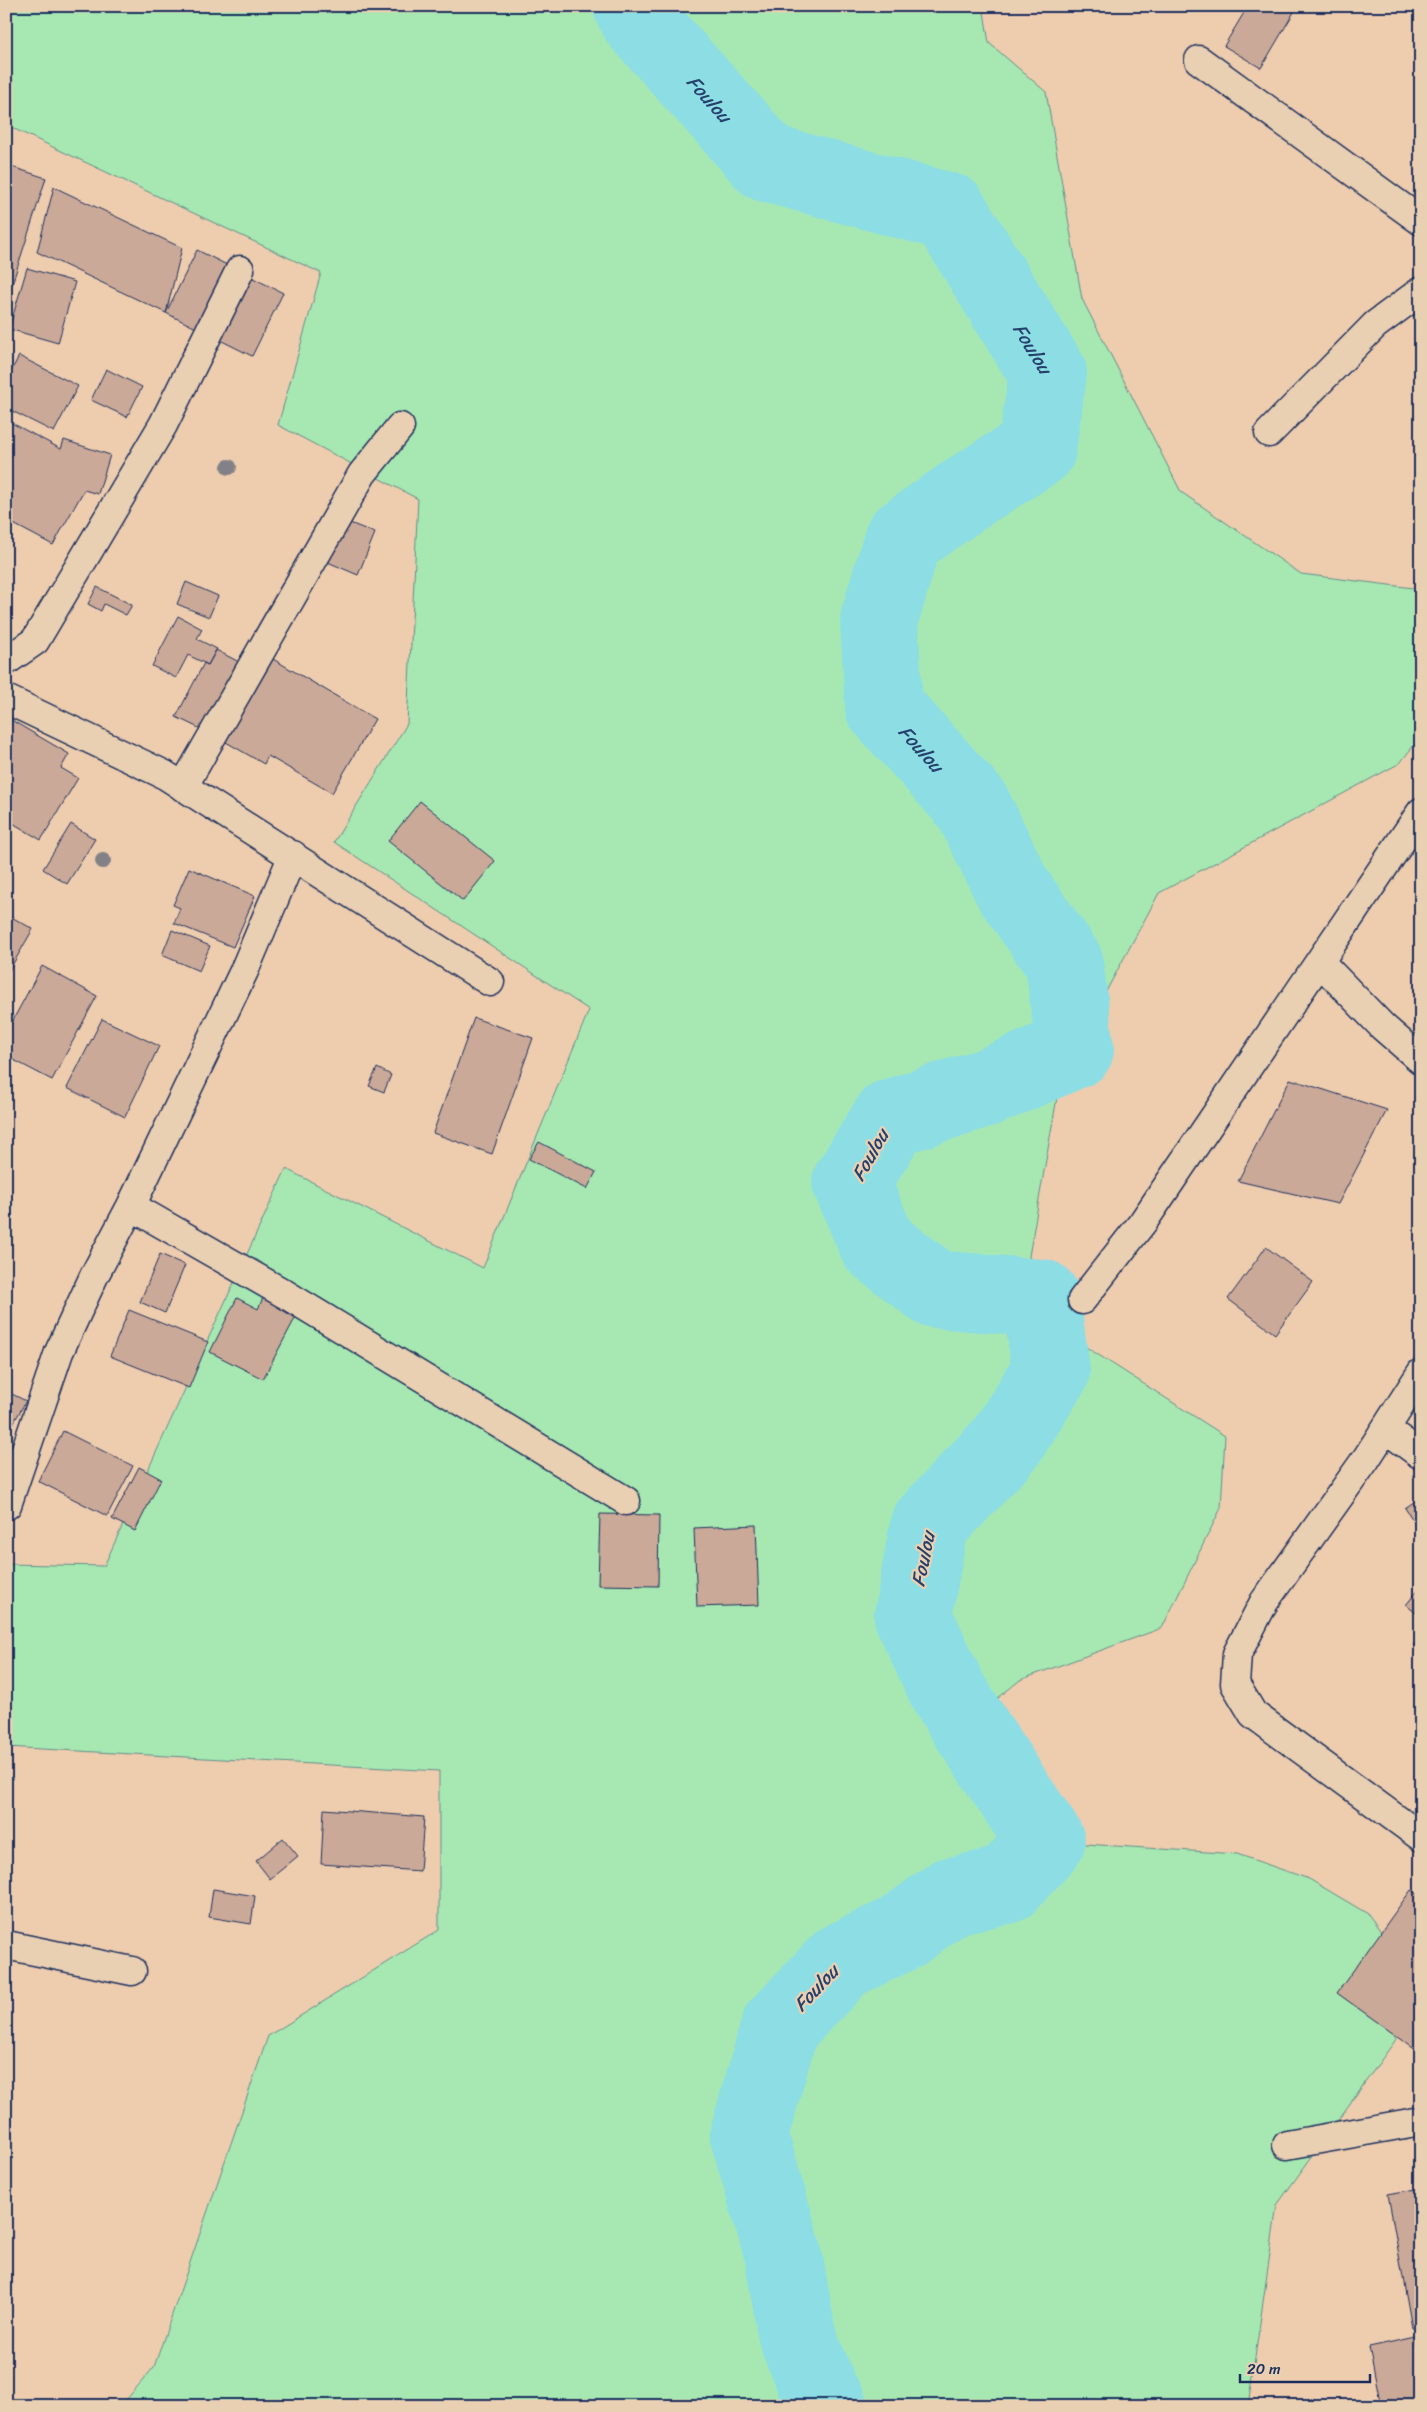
<svg xmlns="http://www.w3.org/2000/svg" width="1427" height="2412" viewBox="0 0 1427 2412" font-family="Sriracha,sans-serif">
<style>
.green{fill:#a7e8b2;stroke:#618c88}
.lines{fill:none;stroke-linecap:round;stroke-linejoin:round}
.river{stroke:#8cdde4;stroke-width:78}
.building{fill:#cba998;stroke:#1b2f5e}
.minor-casing{stroke:#1b2f5e;stroke-width:31}
.minor{stroke:#ead0b2;stroke-width:28}
.tree{fill:#828187}
.labels{text-anchor:middle;dominant-baseline:central;stroke-width:4.5;stroke-linejoin:round;paint-order:stroke}
.water-label{font-size:19px;font-style:italic;fill:#26406b;stroke:#ead0b2}
</style>
<rect width="100%" height="100%" fill="#eecdaf"/>
<filter id="ink" filterUnits="userSpaceOnUse"><feTurbulence type="fractalNoise" baseFrequency=".02" numOctaves="2"/><feDisplacementMap in="SourceGraphic" scale="10" xChannelSelector="R" yChannelSelector="G"/><feConvolveMatrix kernelMatrix="1 2 1 2 8 2 1 2 1" color-interpolation-filters="sRGB"/></filter>
<g filter="url(#ink)">
<path class="green" d="M6 6H983L989 43 1046 92 1082 299 1181 492 1301 574 1421 589V736L1400 763 1159 893 1061 1075 1029 1256 1047 1322 1225 1436 1221 1508 1162 1628 1020 1680 965 1725 969 1795 1024 1840 1237 1854 1309 1879 1368 1914 1410 1971 1397 2038 1277 2205 1248 2406H121L154 2367 268 2036 439 1930V1771L6 1747V1564L104 1566 286 1169 483 1268 589 1010 334 842 407 724 418 499 278 425 321 273 6 125Z"/>
<g class="lines">
<path class="river" id="s1" d="M632 6 640 21 767 163 949 212 1048 373 1037 449 970 491 903 538 879 620 884 707 972 805 1013 889 1064 962 1075 1049 988 1087 891 1118 851 1182 878 1245 935 1289 1041 1298 1051 1371 1005 1444 929 1525 913 1616 949 1694 1046 1842 1006 1885 951 1896 901 1933 842 1961 780 2026 749 2135 783 2253 797 2336 820 2394 829 2406"/>
</g>
<path class="building" d="M1248 6H1283L1294 12 1261 68 1224 46Z
M6 165 46 178 6 303Z
M54 187 182 248 166 313 37 252Z
M197 250 283 293 252 356 166 313Z
M27 268 75 282 58 343 9 329Z
M19 356 78 386 54 432 6 408V381Z
M106 369 142 387 127 417 91 400Z
M6 420 61 449 64 440 110 455 98 494 84 490 53 545 6 520Z
M340 519 375 533 358 575 323 560Z
M186 582 218 596 209 617 177 604Z
M97 587 132 605 126 615 104 604 101 611 88 604Z
M178 616 202 629 197 639 217 649 208 665 188 655 176 678 152 666Z
M216 650 241 663 205 731 176 717 204 663 208 665Z
M273 659 375 719 332 793 268 756 264 764 219 738 256 675 262 678Z
M6 717 69 754 61 768 78 778 41 840 6 819Z
M420 801 495 861 463 901 388 841Z
M71 824 95 839 67 884 43 869Z
M189 868 255 896 233 947 174 923 180 908 173 905Z
M6 914 33 929 6 976Z
M172 930 210 946 199 971 162 955Z
M42 966 97 996 52 1080 6 1056V1033Z
M474 1018 533 1038 492 1154 433 1133Z
M102 1019 159 1046 125 1117 67 1088Z
M377 1068 391 1075 384 1092 369 1086Z
M1290 1079 1387 1110 1338 1204 1238 1181Z
M539 1142 596 1172 587 1189 529 1159Z
M1266 1247 1313 1282 1275 1334 1228 1299Z
M160 1254 185 1265 165 1313 140 1302Z
M267 1289 301 1307 263 1379 210 1352 237 1298 258 1309Z
M129 1310 208 1342 189 1388 110 1356Z
M6 1391 26 1401 6 1436Z
M63 1431 133 1466 107 1516 38 1481Z
M139 1467 161 1479 135 1531 112 1519Z
M1421 1497V1532L1405 1508Z
M600 1514 659 1515 658 1586 598 1585Z
M756 1525 759 1605 697 1607 694 1528Z
M1421 1586V1617L1406 1605Z
M1421 1636V1650L1413 1645Z
M324 1809 424 1817 420 1871 321 1864Z
M283 1838 298 1856 270 1879 256 1861Z
M213 1889 255 1896 251 1924 209 1917Z
M1411 1890 1421 1897 1419 2052 1337 1993Z
M1421 2188V2327L1412 2328 1388 2194Z
M1415 2337 1421 2364V2406H1381L1369 2347Z"/>
<g class="lines">
<g class="minor-casing">
<path id="minor" d="M1199 60 1421 221
M1269 433 1375 325 1421 291
M6 661 35 641 163 425 240 270
M6 699 165 775 490 982
M183 787 362 474 400 427
M1320 962 1383 1027 1421 1060
M131 1206 285 1294 626 1501
M1082 1300 1143 1222 1421 812
M1421 1373 1366 1459 1264 1602 1237 1654 1235 1684 1253 1714 1421 1837
M1386 1429 1421 1455
M7 1505 59 1352 94 1276 131 1206 244 971 293 855
M6 1945 132 1971
M1287 2145 1421 2121"/>
</g>
<use href="#minor" class="minor"/>
</g>
<g class="tree">
<circle cx="229" cy="467" r="8"/>
<circle cx="103" cy="861" r="8"/>
</g>
</g>
<g class="labels">
<g class="water-label">
<text stroke="none"><textPath href="#s1" startOffset="121">Foulou</textPath></text>
<text stroke="none"><textPath href="#s1" startOffset="556">Foulou</textPath></text>
<text stroke="none"><textPath href="#s1" startOffset="1051">Foulou</textPath></text>
<text transform="translate(870 1155) rotate(-61)">Foulou</text>
<text transform="translate(923 1559) rotate(-79)">Foulou</text>
<text transform="translate(816 1988) rotate(-47)">Foulou</text>
</g>
</g>
<rect width="1427" height="2412" fill="none" stroke="#ead0b2" stroke-width="25"/>
<rect x="12" y="12" width="1402" height="2387" fill="none" stroke="#1b2f5e" stroke-width="2" filter="url(#ink)"/>
<path d="M1240 2374v8h130v-8" fill="none" stroke="#1b2f5e" stroke-width="2.5"/>
<text x="1247" y="2374" font-size="15" fill="#1b2f5e" stroke="#ead0b2" stroke-width="4" paint-order="stroke">20 m</text>
</svg>
